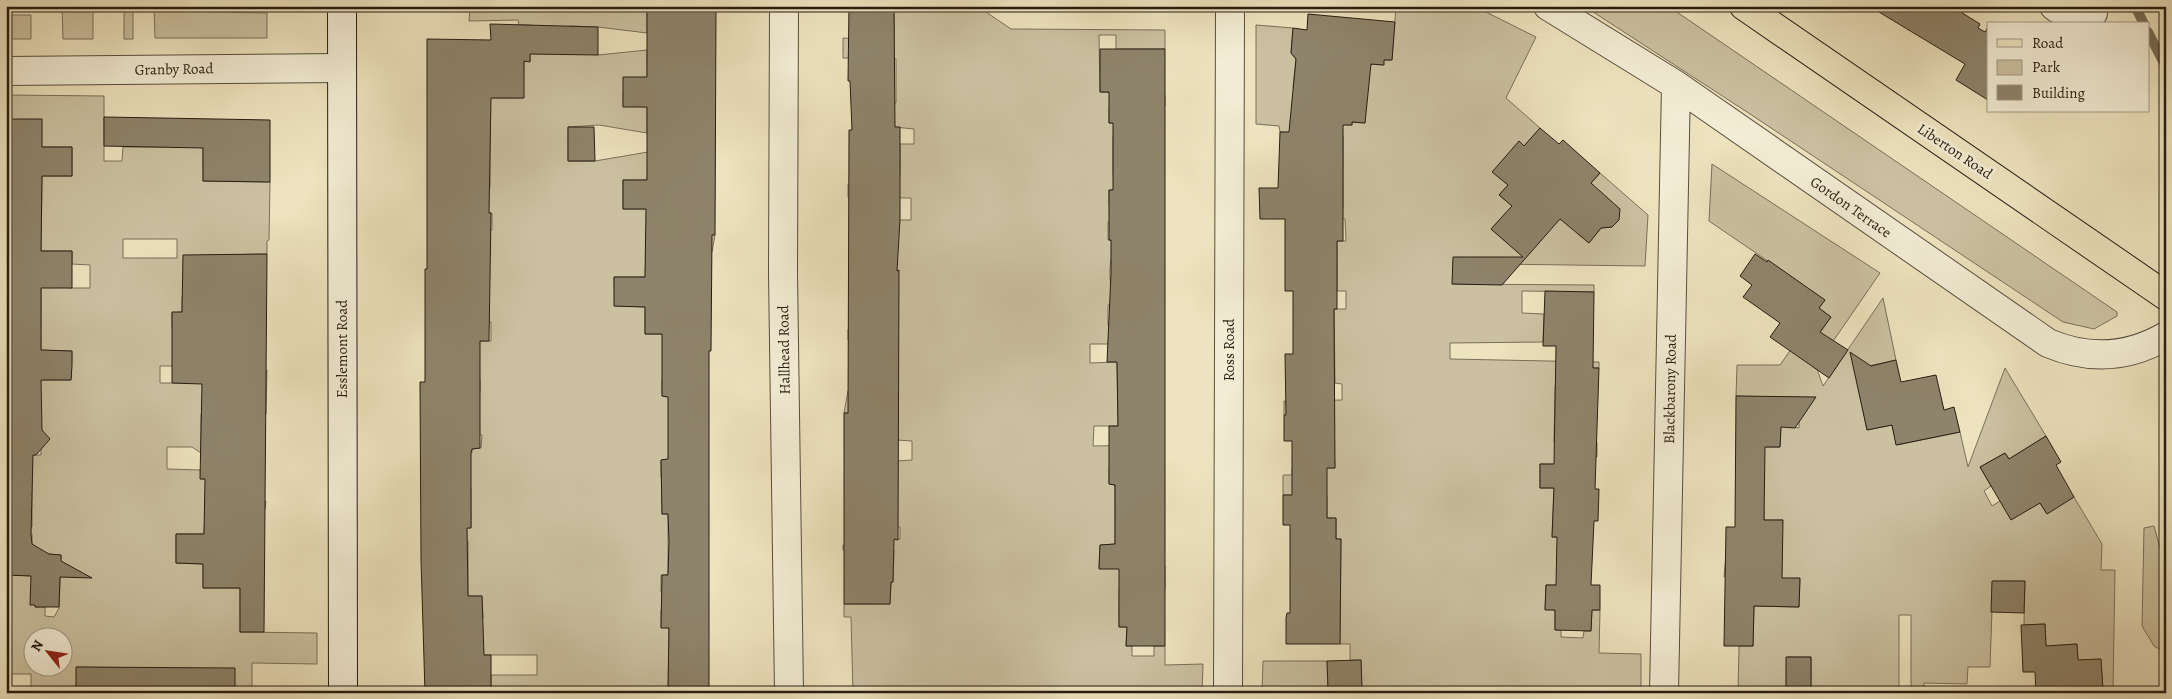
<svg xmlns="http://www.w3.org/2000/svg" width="2172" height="699" viewBox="0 0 2172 699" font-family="Alegreya,serif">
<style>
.green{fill:#cbc1a1;stroke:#796f5a;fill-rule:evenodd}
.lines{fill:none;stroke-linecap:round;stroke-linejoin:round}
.stream{stroke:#766c56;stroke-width:10}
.building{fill:#8e846b;stroke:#271d12}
.street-casing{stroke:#584e3d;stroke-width:30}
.secondary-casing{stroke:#271d12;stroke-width:30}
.primary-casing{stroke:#271d12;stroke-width:30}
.street{stroke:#f3edd5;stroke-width:28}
.secondary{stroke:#f3edd5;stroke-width:28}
.primary{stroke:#ede3be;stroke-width:28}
.labels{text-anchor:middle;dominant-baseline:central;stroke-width:5;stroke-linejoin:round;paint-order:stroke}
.street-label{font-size:15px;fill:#271d12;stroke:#f3edd5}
</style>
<rect width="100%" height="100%" fill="#ede3be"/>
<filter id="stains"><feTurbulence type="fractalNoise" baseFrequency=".004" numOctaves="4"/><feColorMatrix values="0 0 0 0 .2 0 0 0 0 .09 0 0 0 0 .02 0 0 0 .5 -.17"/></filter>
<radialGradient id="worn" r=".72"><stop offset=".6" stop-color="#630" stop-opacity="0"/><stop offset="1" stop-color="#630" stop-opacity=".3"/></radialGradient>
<path class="green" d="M62 6H93V39H63Z
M124 6H133V39H124Z
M154 6H209L210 12 267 13V38H155Z
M470 6H647V33L598 27 569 26 598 55 647 50V77L623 91V106L647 107V133L599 125 568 127V161H595L648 152 647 180H623V209H647L715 235 712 252 646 251 645 277H614L615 306 645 307V334H683L662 379V396L669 397V459L661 460V477H709L662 495V514H668V575H661V592L708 593V610H661V627L669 628 668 690 661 691V693H491V675H537V655H470L469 619 483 618 482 596H468V541L422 542 450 528H471V489L422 453H472V449L481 448 482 435H472L473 393H480V380L457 341H491V322L477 321 485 230H492V213H478L490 187V98H523L524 61H530L531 25H519L518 20 469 21Z
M894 6H977L1011 29 1165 30V49H1116V35H1099L1100 92 1165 95V106H1109V123H1119L1113 137V175H1119V190H1109V206H1164V222H1108V240H1117C1108 261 1107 284 1117 304L1108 305V325H1164V344H1090V363L1117 362 1118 426H1094L1093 446 1163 445 1115 465 1109 466V484L1115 485V544L1100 545 1099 568 1165 566V589L1119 588V627H1127L1126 646H1132V656H1154V646H1165V665L1203 664 1202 693H853L851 617H844V604H890L891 582H893L894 550H843V545L900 539V527H895L897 461 912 460V441L897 440V414L844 413 848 391 897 392V341L848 340V329H850L898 270 895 271 899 220H911V198L848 197V184L900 175V144H914V129L884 126 855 103H896V59L843 58V38L863 39 894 33Z
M1074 6H1174L1176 11 1080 8Z
M1396 6H1474L1536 37 1506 98 1540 128 1524 146 1519 142 1493 172 1508 185 1499 195 1512 206 1491 229 1525 258 1569 208 1590 220 1578 234 1589 243 1601 228 1612 227 1619 220 1585 190 1600 173 1648 215 1645 266 1494 264 1452 284 1594 285V292L1522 291V313L1544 314 1543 342 1450 343V359L1599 362V368L1561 367 1555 387 1554 442 1597 443V457L1586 456V465L1540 464V488H1554L1552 537 1585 538 1556 585H1546L1545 609 1555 610V630H1561V637L1583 638 1584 631H1591L1592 610H1600L1599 653 1641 654V693H1362L1361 660H1350V644H1340L1341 539H1336V518H1327V496L1283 495V475H1292V468H1335L1334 446 1326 415H1284V401L1342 400V384L1335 383 1334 309H1346V291H1337V241H1346L1345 219H1300L1343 209V135L1280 132 1279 126 1256 124V25L1293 28 1291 53 1296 59 1293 88 1314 90 1330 124 1352 125V122L1365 123 1368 64 1383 65 1384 60H1392Z
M1584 6H1668L2117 312V316L2094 329 2063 322 1747 112Z
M6 15H31V39H6Z
M6 95 104 96V161H122L123 147H161L203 142V181L270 182 269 240 267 241V254L210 255V297H182V312L172 313V328L209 369 267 370 266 414H201V453L192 447H167V469L200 470 201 479H246L261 501H266L265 510 205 509 204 534H176V563L203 564V588H240V632L317 633V664L252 663V693H235L165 668 77 667 76 693H31V674H6V575L36 576 35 607H45V616L54 617 59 608 61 555 32 553V534L6 533V527H32V455H41L40 380H71L72 351 41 350V279L70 288H90V265L72 264V251H41L42 176H72V147H42L6 119ZM123 239H177V258H123ZM160 366H190V383H160ZM32 636H62V666H32Z
M1712 164 1880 273 1816 366 1823 386 1883 298 1896 360 1864 367 1862 404 1867 430 1892 425 1897 445 1960 432 1968 467 2005 368 2046 436 2009 459 2005 453 1980 467 1991 486 1984 491 1992 506 2000 501 2040 503 2047 514 2074 497 2102 544 2101 570H2115L2113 690H2103L2101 659 2078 660 2077 644 2046 646 2045 624 2024 625 2025 581H1993L1990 667H1968L1967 684 1924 683V693H1911V615H1899V689L1811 693V657H1787L1786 693H1738L1739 646H1753L1754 606 1799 607 1800 579 1724 577 1726 555 1783 520H1764V509L1737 447H1780L1781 425 1799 428V401L1781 397 1736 396 1737 365H1780L1801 335 1813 343 1831 317 1819 308 1825 300 1709 221Z
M2154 526 2166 570 2165 652 2154 646 2142 626 2144 528Z
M1263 661H1327L1328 689H1350V693H1262Z"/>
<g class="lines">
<path class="stream" d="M2135 6 2144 24
M2148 32 2166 67"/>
</g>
<path class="building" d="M647 6H716L715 235H712L711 351H709V693H668L669 628H661L662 575H668L669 542 668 514H662L661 460 668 459V397L662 396V334H645V307L614 306V277H645L646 209H623V180H647V107H623V77H647Z
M849 6H894L895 127H900V220L897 271 899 270 898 540 894 539 893 582H891L890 604H844V413H848L849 130H852L850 81H848Z
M1869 6H1951L1980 24 1978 28 1985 32 1988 27V100L1956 80 1965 64Z
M1308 14 1395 22 1392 60H1384V65L1371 64 1365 123 1352 122V125H1343V241H1337V309H1334L1335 468H1327V518H1336V539H1341L1340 644H1286V618L1287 613H1290V525H1283V495H1292V441H1284V415H1286L1285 354H1293V291H1285V219H1260L1259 188H1278L1280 132H1289L1296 59 1291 53 1293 28 1307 30Z
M490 24 598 27V55L530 54V62L524 61V98H491L489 213H491L489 341H480V448L472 449 471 453V528H467L468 596H482L484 655H491V693H425L421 560 420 382H425V269H427V39L491 40Z
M1100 49H1165V646H1126L1127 627H1119V569H1099L1100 545 1115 544V485L1109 484V426H1118L1117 362H1107L1111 274V240H1109V190H1113V123H1109V92H1100Z
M104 117 270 120V182L203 181V148L104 146Z
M6 119H42V147H72V176H42L41 251H72V288H41V350L72 351V366L71 380H41L42 430 50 439 36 455H33L31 534 32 544 49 554 61 555V561L92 578 60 577 59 607H35V605H30L31 576 6 575Z
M568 127H594L595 161H568Z
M1540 128 1559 144 1563 140 1600 173 1591 183 1620 209 1619 220 1612 227 1601 228 1589 243 1560 219 1502 285 1452 284 1453 257H1523L1491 229 1512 206 1499 195 1508 185 1492 172 1519 141 1524 146Z
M267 254 264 632H240V588H203V564L176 563V534H204L205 479H200L202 384 172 383V312H182L183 255Z
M1755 254 1767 262 1768 260 1825 300 1819 308 1831 317 1820 332 1848 350 1829 378 1770 337 1780 323 1743 297 1752 285 1740 276Z
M1545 291 1594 292 1593 368H1599L1595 489H1599L1598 521H1594L1591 585H1600V610H1592L1591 631 1555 630V610H1545L1546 585H1556L1557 537H1552L1554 488H1540V464H1554L1556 346H1543Z
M1850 352 1871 366 1896 360 1901 382 1936 375 1944 410 1954 407 1960 432 1896 445 1892 425 1867 430Z
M1736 396 1816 397 1795 428 1781 427 1780 447H1765L1764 520H1783L1782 578H1800L1799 607 1754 606 1753 646H1724L1726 527H1735Z
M2046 436 2061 462 2056 465 2074 497 2047 514 2040 503 2011 520 1980 467 2005 453 2009 459Z
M1992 581H2025L2024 613 1991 612Z
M2045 624 2046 646 2077 644 2078 660 2101 659 2103 690 2036 693 2035 672H2023L2021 625Z
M1786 657H1811V693H1786Z
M1361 660 1362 688 1328 689 1327 661Z
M76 667 235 668V693H76Z"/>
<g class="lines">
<g class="street-casing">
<path id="street" d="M784 6 783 273 789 693
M1548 6 1676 85 2048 343C2088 360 2128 358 2166 336
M2054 6 2058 9 2093 13
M6 71 342 68
M1228 693 1230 6
M1664 693 1676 85"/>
</g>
<g class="secondary-casing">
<path id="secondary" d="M342 6 343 693"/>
</g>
<g class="primary-casing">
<path id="primary" d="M1744 6 2166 296"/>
</g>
<use href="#street" class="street"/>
<use href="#secondary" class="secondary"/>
<use href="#primary" class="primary"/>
</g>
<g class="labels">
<g class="street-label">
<text transform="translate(174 69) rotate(-1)">Granby Road</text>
<text transform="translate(1955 151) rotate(34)">Liberton Road</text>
<text transform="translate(1851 207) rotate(35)">Gordon Terrace</text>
<text transform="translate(342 349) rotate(-90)">Esslemont Road</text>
<text transform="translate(784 350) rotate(-91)">Hallhead Road</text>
<text transform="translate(1229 350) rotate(-90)">Ross Road</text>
<text transform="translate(1670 389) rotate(-89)">Blackbarony Road</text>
</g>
</g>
<rect width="2172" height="699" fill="none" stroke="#ede3be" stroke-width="25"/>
<rect x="8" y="8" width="2157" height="684" fill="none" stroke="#271d12" stroke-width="2.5"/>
<rect x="12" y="12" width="2147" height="674" fill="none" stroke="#271d12"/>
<rect x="1987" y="22" width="162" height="90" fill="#f3edd5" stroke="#a19a87"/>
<rect x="1997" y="39" width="25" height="8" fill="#ede3be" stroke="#a19a87"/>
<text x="2032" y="48" font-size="15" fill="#271d12">Road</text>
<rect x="1997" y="60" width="25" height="15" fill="#cbc1a1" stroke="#a19a87"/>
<text x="2032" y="72" font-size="15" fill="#271d12">Park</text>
<rect x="1997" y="85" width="25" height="15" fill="#8e846b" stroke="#a19a87"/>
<text x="2032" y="98" font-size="15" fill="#271d12">Building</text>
<g transform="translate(48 652) rotate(300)"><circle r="24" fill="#f3edd5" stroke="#a19a87"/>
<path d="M0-4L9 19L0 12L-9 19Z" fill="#8f2418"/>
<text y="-8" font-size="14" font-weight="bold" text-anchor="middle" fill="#271d12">N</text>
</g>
<rect width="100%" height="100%" filter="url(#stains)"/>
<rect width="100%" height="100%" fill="url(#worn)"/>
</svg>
